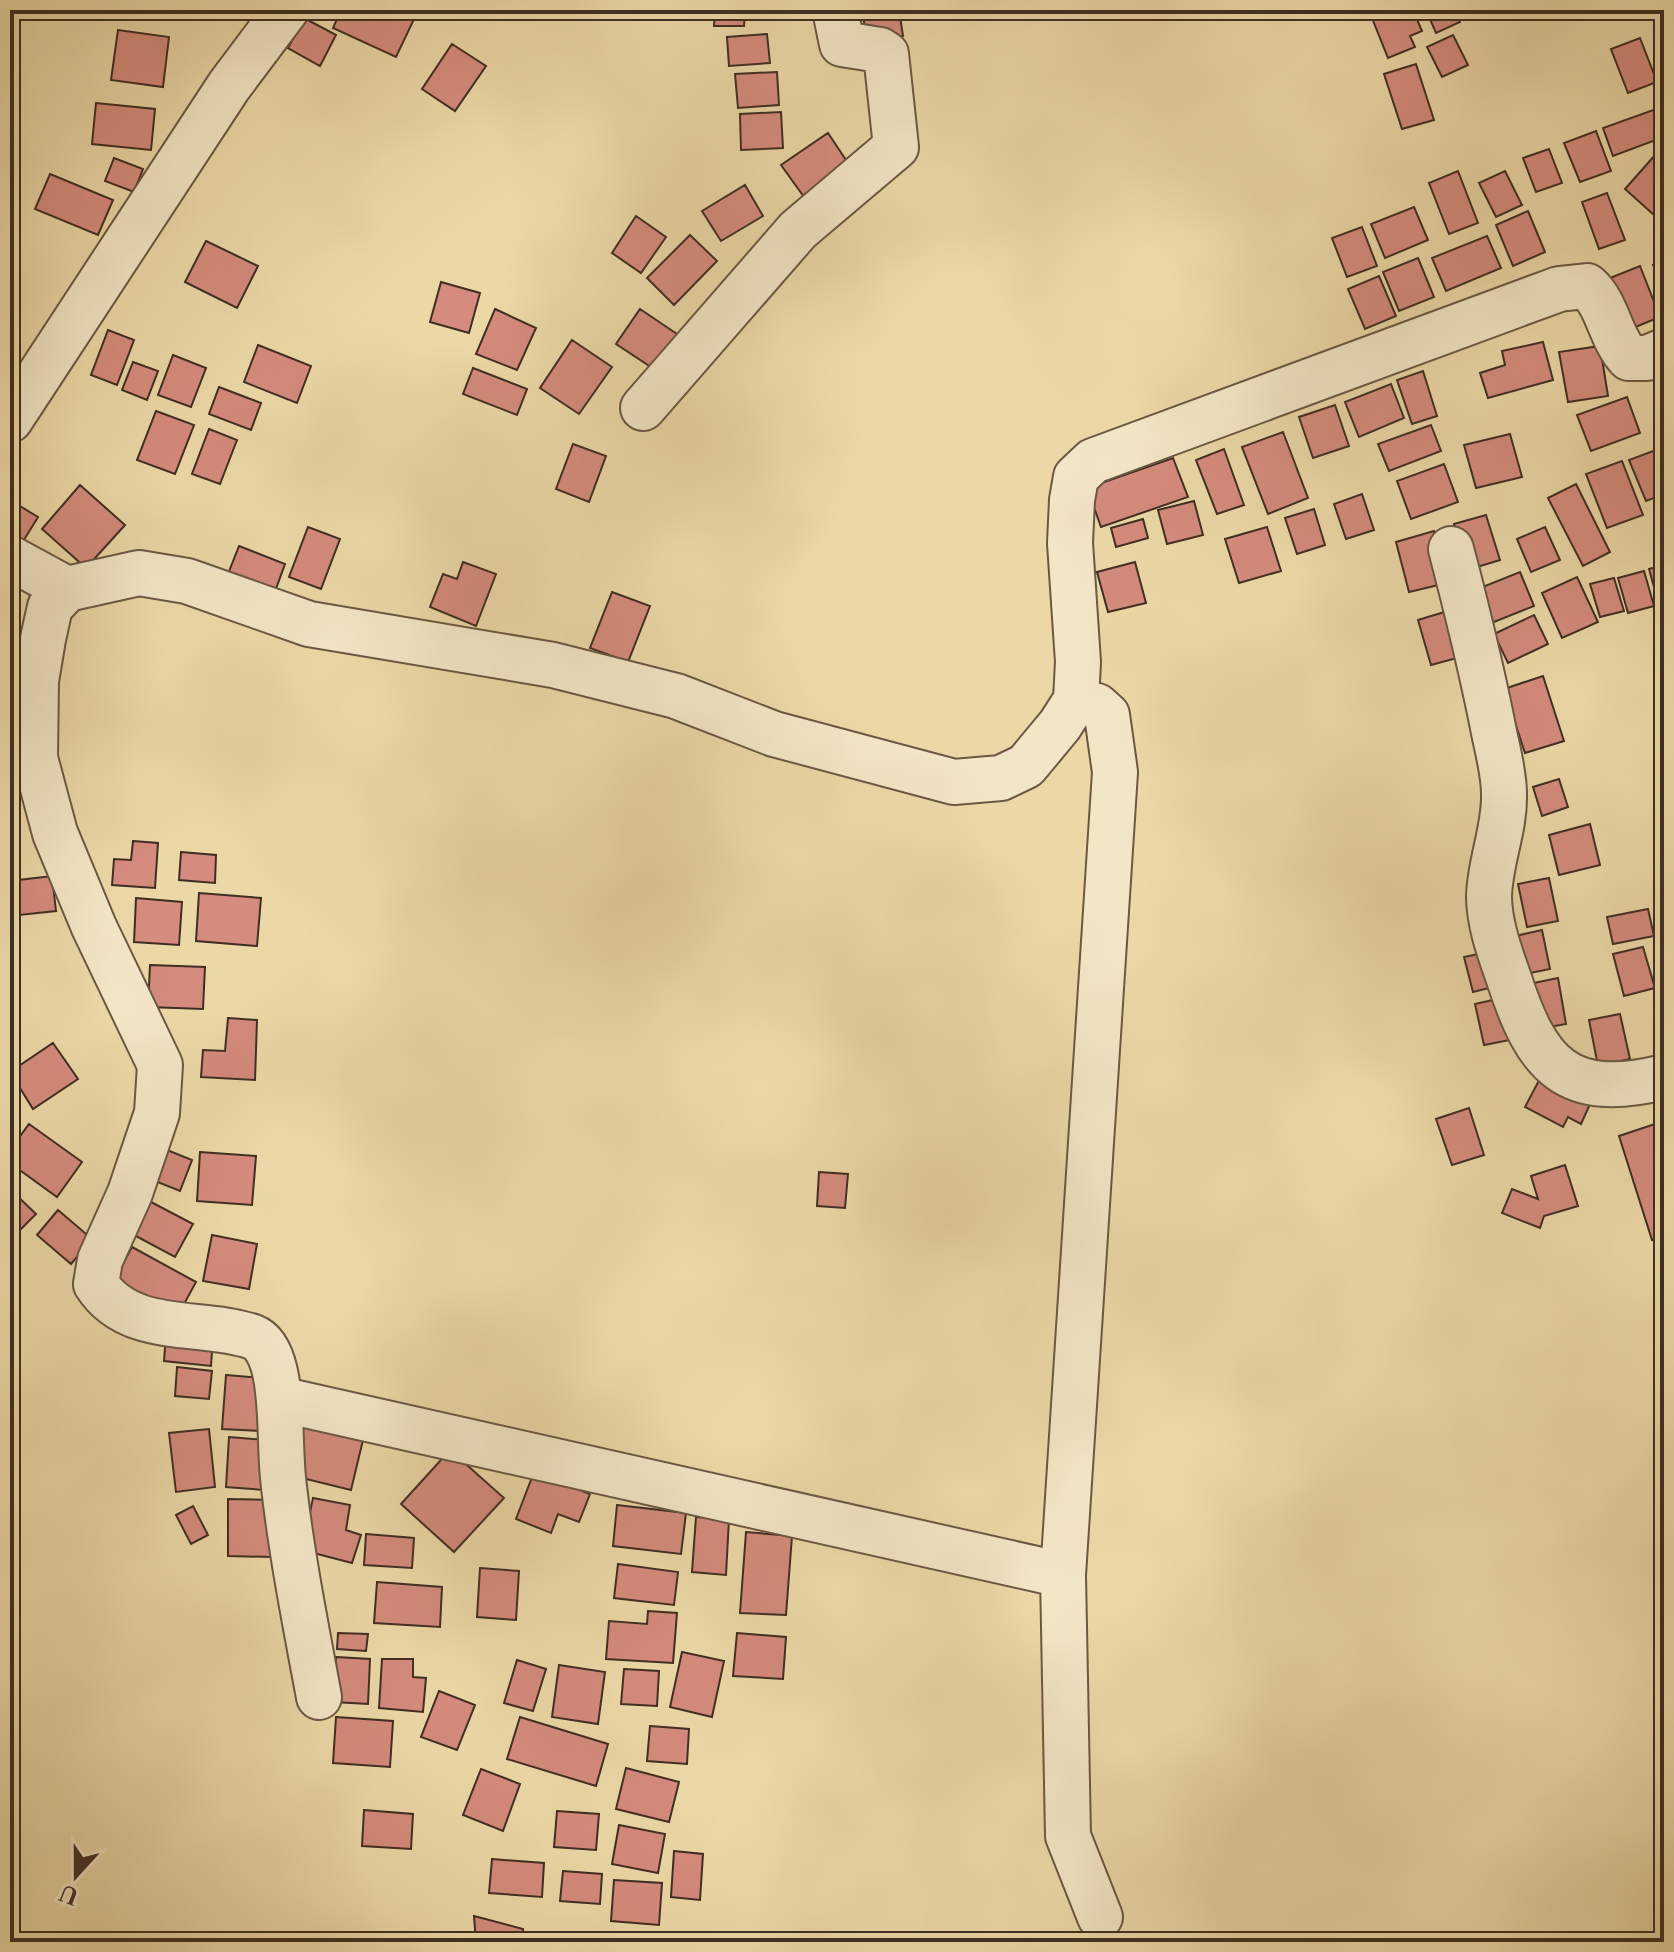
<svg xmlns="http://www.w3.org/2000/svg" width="1674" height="1952" viewBox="0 0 1674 1952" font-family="'Libre Caslon Text',serif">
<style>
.building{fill:#d58b7d;stroke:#402e22;stroke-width:2}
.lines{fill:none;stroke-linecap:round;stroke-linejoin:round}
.minor-casing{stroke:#6b5843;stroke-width:48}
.minor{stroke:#f3e6c6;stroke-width:44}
</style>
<rect width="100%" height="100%" fill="#ecd8a7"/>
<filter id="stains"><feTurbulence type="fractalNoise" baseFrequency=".0025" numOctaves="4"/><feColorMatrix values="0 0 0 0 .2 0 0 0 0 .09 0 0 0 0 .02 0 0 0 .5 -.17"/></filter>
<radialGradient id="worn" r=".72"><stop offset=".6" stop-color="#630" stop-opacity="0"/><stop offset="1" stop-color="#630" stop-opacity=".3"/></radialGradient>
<path class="building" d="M341 10H399L415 17 396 57 333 28Z
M715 10H745L744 26H714Z
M862 10H899L903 36 867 41Z
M1391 10H1413L1422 31 1410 36 1415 47 1388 58 1372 18Z
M1426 10H1455L1460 22 1436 33Z
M304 18 336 35 320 66 288 48Z
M118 30 169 37 163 87 111 80Z
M767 34 770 63 729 66 727 37Z
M1453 35 1468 65 1442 77 1427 47Z
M1640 38 1657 82 1628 93 1611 49Z
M452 44 486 66 455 111 422 89Z
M1416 64 1434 120 1402 129 1384 74Z
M777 72 779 105 738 108 735 74Z
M96 103 155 109 151 150 92 144Z
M1656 109 1664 137 1613 156 1603 128Z
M781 112 783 148 741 150 740 114Z
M1596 131 1611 171 1580 182 1564 143Z
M828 133 850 166 804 197 781 165Z
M1664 145V224L1625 189Z
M1549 149 1562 183 1536 192 1523 158Z
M114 158 143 169 134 192 105 181Z
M1458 171 1478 223 1449 234 1429 183Z
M1505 171 1522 205 1496 217 1479 183Z
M50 174 113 200 98 235 35 209Z
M745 185 763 216 721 241 702 211Z
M1607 193 1625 240 1599 249 1582 202Z
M1414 207 1428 240 1385 258 1371 224Z
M1528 211 1545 252 1513 266 1496 225Z
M636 216 666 237 641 273 612 253Z
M1362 227 1377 266 1347 277 1332 238Z
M690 235 717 261 674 305 647 278Z
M1487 236 1501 268 1446 291 1432 258Z
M206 241 258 266 237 308 185 282Z
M1418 258 1434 297 1399 311 1383 272Z
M1664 260V286L1653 265Z
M1640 266 1660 317 1621 333 1600 282Z
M1379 276 1396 316 1365 329 1348 289Z
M441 282 480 293 469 333 430 322Z
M495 309 536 328 517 370 476 354Z
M640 309 677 334 654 369 616 344Z
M108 330 134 340 117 385 91 375Z
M572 340 612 367 579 414 540 388Z
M1543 342 1553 380 1488 398 1480 373 1505 365 1502 351Z
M258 345 311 366 297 403 244 382Z
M1600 346 1608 396 1568 402 1559 352Z
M173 355 206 368 191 407 158 395Z
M133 362 158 371 147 400 122 390Z
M473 368 527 389 517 415 463 394Z
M1423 371 1437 416 1412 424 1397 380Z
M1391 384 1404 418 1359 437 1345 402Z
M219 387 261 403 251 430 209 414Z
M1627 397 1640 433 1591 451 1577 415Z
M1335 405 1349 446 1313 458 1299 417Z
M156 411 194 425 175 474 137 460Z
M1431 425 1441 451 1389 471 1378 444Z
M209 429 237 440 220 484 192 474Z
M1283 432 1308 498 1268 514 1242 447Z
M1510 434 1522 477 1476 488 1464 445Z
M573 444 606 456 589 502 556 489Z
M1664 447V494L1646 501 1629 460Z
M1224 449 1244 505 1217 514 1196 460Z
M1173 458 1188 497 1101 527 1087 488Z
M1622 461 1643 515 1607 528 1586 474Z
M1444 464 1458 502 1411 519 1397 481Z
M1576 484 1610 552 1583 566 1548 498Z
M80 485 125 525 86 568 42 529Z
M1362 494 1374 530 1346 539 1334 504Z
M10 500 38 517 19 548 10 543Z
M1194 501 1203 535 1167 544 1158 510Z
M1314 509 1325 545 1297 554 1285 518Z
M1486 515 1500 560 1467 570 1454 524Z
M1143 519 1148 538 1116 547 1111 528Z
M308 527 340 539 321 589 289 577Z
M1267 527 1281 571 1239 583 1225 539Z
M1545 527 1560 560 1531 572 1517 539Z
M1434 531 1447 583 1409 592 1396 542Z
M239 546 285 564 273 597 226 579Z
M463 562 496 574 476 626 430 607 443 574 457 579Z
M1135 562 1146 603 1108 612 1097 572Z
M1664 565V616H1662L1649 569Z
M1644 571 1654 606 1628 613 1618 578Z
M1520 572 1534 606 1489 624 1475 590Z
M1577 577 1598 622 1562 638 1542 593Z
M1614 578 1624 611 1600 617 1590 584Z
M612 592 650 606 628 662 590 648Z
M1451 610 1464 656 1431 665 1418 620Z
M1534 615 1548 644 1508 663 1494 634Z
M1543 676 1564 741 1525 753 1504 689Z
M10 678 20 682 10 706Z
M1559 779 1568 807 1542 816 1533 787Z
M1590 824 1600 865 1559 875 1549 835Z
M133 841 158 843 155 888 112 885 114 859 131 860Z
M181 852 216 855 215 883 179 880Z
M52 876 56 911 10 916V881Z
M1549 878 1558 921 1527 927 1518 884Z
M199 893 261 898 257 946 196 941Z
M136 898 182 902 179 945 134 942Z
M1648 909 1654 936 1613 944 1607 917Z
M1542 930 1550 969 1520 975 1511 937Z
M1643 947 1655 988 1624 996 1613 954Z
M1493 951 1501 985 1473 992 1464 957Z
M150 965 205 967 203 1009 148 1007Z
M1558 978 1566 1024 1538 1029 1529 984Z
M1506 997 1515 1039 1484 1045 1475 1004Z
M1620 1014 1630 1059 1598 1066 1589 1020Z
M228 1018 257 1020 255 1080 201 1077 203 1050 225 1051Z
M53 1043 78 1079 33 1109 10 1072Z
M1544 1071 1590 1104 1581 1124 1568 1117 1563 1127 1525 1107Z
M1469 1108 1484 1155 1452 1165 1436 1119Z
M1658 1123 1664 1142V1237L1652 1240 1619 1136Z
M29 1124 82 1162 57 1197 10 1163V1150Z
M167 1150 192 1160 180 1191 155 1181Z
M200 1152 256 1156 252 1205 197 1201Z
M1565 1165 1578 1206 1544 1216 1540 1228 1502 1213 1512 1189 1538 1199 1531 1176Z
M819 1172 848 1174 845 1208 817 1206Z
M10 1189 36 1214 10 1240Z
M151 1202 193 1224 175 1257 134 1235Z
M58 1210 92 1239 71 1264 37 1235Z
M212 1235 257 1244 249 1289 203 1281Z
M132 1247 196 1282 176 1319 112 1284Z
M166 1334 213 1337 211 1366 164 1361Z
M177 1367 212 1371 209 1399 175 1396Z
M226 1375 263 1378 259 1431 222 1429Z
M302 1425 363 1440 351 1490 290 1475Z
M209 1429 215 1487 176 1492 169 1433Z
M229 1437 267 1440 264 1490 226 1487Z
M450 1450 504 1498 454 1552 401 1504Z
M534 1472 590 1494 579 1522 558 1514 551 1533 516 1519Z
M313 1498 350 1505 346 1530 361 1535 352 1563 302 1550Z
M228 1499 273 1500 272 1557 228 1556Z
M617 1505 686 1513 681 1554 613 1546Z
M193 1506 208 1535 191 1544 176 1515Z
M696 1517 729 1519 726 1575 692 1572Z
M746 1532 792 1536 786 1615 740 1613Z
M366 1534 414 1538 412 1568 364 1565Z
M618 1564 678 1572 674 1605 614 1598Z
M480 1568 519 1571 516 1620 477 1617Z
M377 1582 442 1587 440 1627 374 1623Z
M648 1611 677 1613 673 1663 606 1659 609 1621 647 1624Z
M338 1633 368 1634 366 1651 337 1649Z
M737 1633 786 1637 783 1679 733 1676Z
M682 1652 724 1661 712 1717 670 1707Z
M336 1657 370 1659 368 1704 334 1702Z
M382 1659H413V1677L426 1678 423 1712 379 1708Z
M517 1660 546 1669 533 1711 504 1703Z
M559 1665 605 1672 598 1724 552 1717Z
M624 1669 659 1671 657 1706 621 1704Z
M439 1691 475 1705 457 1750 421 1737Z
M336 1717 393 1721 390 1767 333 1763Z
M520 1717 608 1744 596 1786 507 1759Z
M650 1726 689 1729 687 1764 647 1761Z
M626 1768 679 1782 669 1822 616 1809Z
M481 1769 520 1784 503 1831 463 1815Z
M364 1810 413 1814 411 1849 362 1846Z
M557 1811 599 1814 596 1850 554 1847Z
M619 1825 665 1834 658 1873 612 1864Z
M674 1851 703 1854 700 1900 671 1897Z
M492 1859 544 1863 542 1897 489 1893Z
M563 1871 602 1874 600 1904 560 1901Z
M614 1880 662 1883 659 1925 611 1921Z
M474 1916 523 1929 524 1942H476Z"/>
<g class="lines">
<g class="minor-casing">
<path id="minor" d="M643 408 798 230 896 147 886 54 880 50 842 44 835 10
M10 420 229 86 286 10
M1451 549C1466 606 1480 663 1492 722 1496 745 1504 770 1504 794 1505 829 1490 861 1489 896 1489 924 1500 953 1509 979 1537 1065 1566 1101 1664 1077
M10 558 67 589 50 607 43 639 36 681 35 758 55 833 94 927 160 1065 157 1113 130 1193 100 1260 96 1284C130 1337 202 1319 253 1337 266 1342 272 1359 275 1372 283 1409 279 1449 284 1487 292 1557 306 1627 319 1697
M67 589 139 573 187 581 309 624 553 665 676 696 774 734 954 782 1001 778 1026 766 1060 725 1076 700 1078 662 1070 543 1072 500 1076 477 1093 461 1559 289 1587 286C1608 304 1610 338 1629 358H1647L1664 351
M1076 700 1097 706 1107 715 1115 772 1063 1575 1068 1836 1100 1917
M279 1399 1063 1575"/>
</g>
<use href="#minor" class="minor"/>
</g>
<rect width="1674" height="1952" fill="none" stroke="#ecd8a7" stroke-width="40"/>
<rect x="12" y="12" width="1650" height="1928" fill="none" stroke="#402e22" stroke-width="4"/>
<rect x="20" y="20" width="1634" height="1912" fill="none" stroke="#402e22" stroke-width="2"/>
<g transform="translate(76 1876) rotate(201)" stroke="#f3e6c6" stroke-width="6" paint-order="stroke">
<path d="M0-6L14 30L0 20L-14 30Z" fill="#402e22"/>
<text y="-12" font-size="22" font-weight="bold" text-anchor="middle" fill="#402e22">U</text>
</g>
<rect width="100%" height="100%" filter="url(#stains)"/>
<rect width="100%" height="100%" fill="url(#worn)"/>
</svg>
